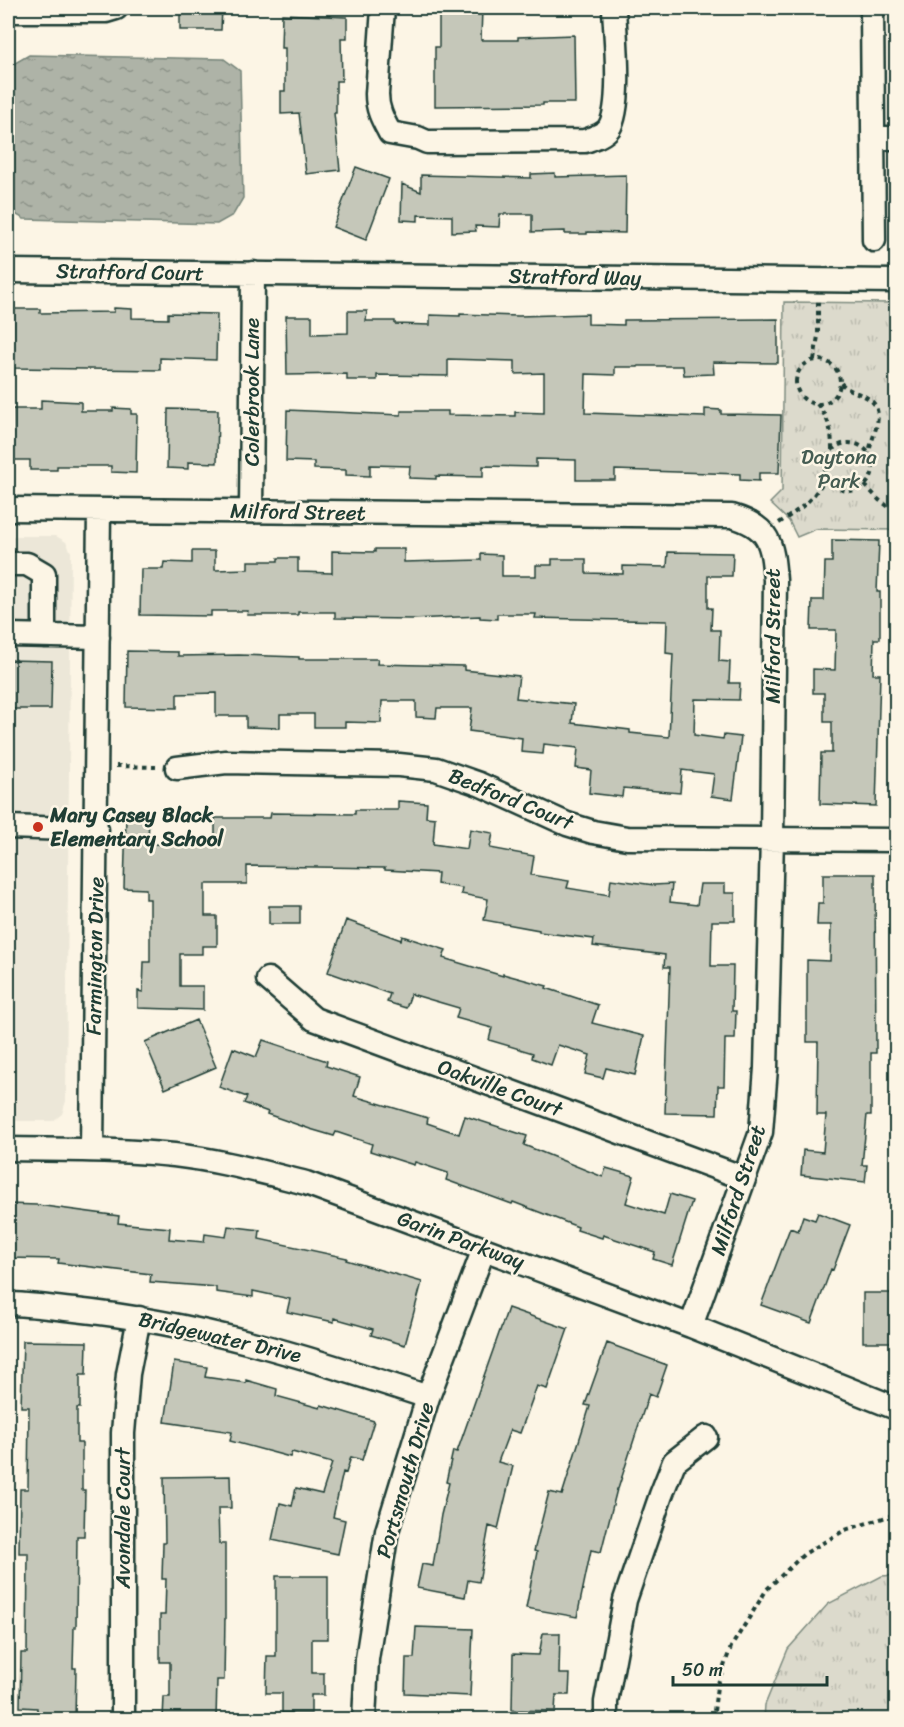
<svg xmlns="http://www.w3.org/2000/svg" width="904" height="1727" viewBox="0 0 904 1727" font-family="Sriracha,sans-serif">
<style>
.built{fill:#ece7d8}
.park{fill:url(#park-tufts);stroke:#7e8c80;stroke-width:1.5}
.water{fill:url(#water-ripples);stroke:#758479;stroke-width:1.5}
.building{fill:#c5c7b9;stroke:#1f3d34;stroke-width:1.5}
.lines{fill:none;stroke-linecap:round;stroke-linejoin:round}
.minor-casing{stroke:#1f3d34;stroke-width:27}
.path{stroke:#1f3d34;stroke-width:4;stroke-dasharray:4.5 4.5;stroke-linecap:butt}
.minor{stroke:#fcf5e5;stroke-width:22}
.poi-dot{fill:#c8321e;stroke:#fcf5e5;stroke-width:2}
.labels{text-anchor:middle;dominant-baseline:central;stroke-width:5;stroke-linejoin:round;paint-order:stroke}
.street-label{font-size:21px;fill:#1f3d34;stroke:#fcf5e5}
.park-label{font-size:21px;fill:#455c52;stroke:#fcf5e5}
.poi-label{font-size:21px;font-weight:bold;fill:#1f3d34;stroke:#fcf5e5;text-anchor:start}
</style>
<defs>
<pattern id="park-tufts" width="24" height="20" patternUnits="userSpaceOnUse" patternTransform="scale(1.5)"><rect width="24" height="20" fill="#dcdacc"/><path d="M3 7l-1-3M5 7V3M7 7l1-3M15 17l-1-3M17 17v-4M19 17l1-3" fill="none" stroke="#bcbcb0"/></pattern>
<pattern id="water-ripples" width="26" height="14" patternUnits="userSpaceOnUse" patternTransform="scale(1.5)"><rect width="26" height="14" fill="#aeb3a7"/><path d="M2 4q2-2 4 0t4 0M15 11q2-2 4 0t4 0" fill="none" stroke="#8d9389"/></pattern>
</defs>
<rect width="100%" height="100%" fill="#fcf5e5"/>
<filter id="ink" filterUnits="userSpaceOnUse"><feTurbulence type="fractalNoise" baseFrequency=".0167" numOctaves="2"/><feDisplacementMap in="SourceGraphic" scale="12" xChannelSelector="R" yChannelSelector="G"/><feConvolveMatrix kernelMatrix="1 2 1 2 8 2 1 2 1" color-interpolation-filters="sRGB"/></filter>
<g filter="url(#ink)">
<path class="built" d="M8 536H56L66 542 71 552 66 1101 62 1114 53 1121H8Z"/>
<path class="park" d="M784 302 896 303V530L816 529 797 537 789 521 770 503 782 491Z
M896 1575V1719H764L765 1705 788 1649 828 1604 882 1576Z"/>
<path class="water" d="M29 55 224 59 240 71 243 198 233 215 217 224 24 219 17 215 13 208 11 76 15 63Z"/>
<path class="building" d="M180 8H222L221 30H180Z
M439 8H482L481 40H518V37L574 35 575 103H543V105L435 106V47H439Z
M282 14 347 17V38H341L342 81H336V113H334L340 170 306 174 299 113 281 114V91H285V48H281Z
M356 167 389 179 366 240 333 227Z
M555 173V177L626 175 625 233 587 232V234H565V231L532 232V214H500L499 227 475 226 476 231 452 232V216L418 215V221L401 220 402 184 421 192V175L531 178V174Z
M114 308 132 309V318L168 319V313L217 314 216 360 160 358V370L12 368 13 309H40V313L114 312Z
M348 311H367L366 321H395V324L430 325V315L460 316V314L519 316 588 314V324L624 325V320L778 319V363L713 362 714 374 684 375 683 366H638V367H615V375L586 374 585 413 705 417V409L721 410V414L781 415 779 473H759V481L740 480V474L615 470V480H576V460L536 459V467L483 466V477L436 476V479L409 478 410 466 370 465V476L346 475V470L314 469V462L286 461 287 410 401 415V411H448V415L515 416V412L544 413V373L515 374V361L448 359V376L377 375V380H347V374L287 375 286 316H312V334L348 333Z
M41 400 81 402V411H113V408L131 409V414H137L136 473 111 472V466H57V470H30V460H11L12 409H41Z
M168 409 218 410 217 463 188 462V469L167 468Z
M832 540 879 541 877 592H880V639H874L873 674H880L876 806 820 804 821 753H832V722H824V693H813V669L835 670 836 630H811L812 600H824L825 562H832Z
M375 549H404V562L481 560V554L502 555V576H536V565H552V559H586V573L623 574V566L667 567 668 552 733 553 732 576H708V608H712L711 630H720L719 661 730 662 729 683H740L739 700 695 699 694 735 723 739 724 735 741 737 733 799 711 796 714 774 682 770 680 793 623 788 622 797 589 793 591 770 576 768 578 748 544 744 543 754 521 752 522 738 469 731 472 708H437L436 718 416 717V701H382L381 723 345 722V727H314V714H280V728L246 727V716H216V693L177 694V708L126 707 127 651 178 652V656L239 655 299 657V659H378L377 664 464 666V670L519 676 516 698 574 704 572 723 630 730V733L669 737 673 654 666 653 667 621 535 618 536 614H497V619L480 618V616L412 619 335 618V612H298V615H247L248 611H211V616L140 615 141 569H163L164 562 192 563V551H215V570L248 569V561H278V558H298V572L332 573V551L375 552Z
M8 660 52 661 51 709H8Z
M398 801 427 803 426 817 435 818 433 844 467 849 470 829 493 833 490 848 534 856 531 875 569 881 567 888 609 895 611 879 654 885 672 884 670 902 697 905 700 884H725V893H735V921H712L711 966H733L732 1011H736L735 1039H725L724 1086H718L717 1114 665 1113 670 967H664L665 955 593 946 594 939 539 932V930L484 920 488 899 461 894 462 888 437 884 438 873 385 870V868L247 866V884H205V916H217V946H202V954H180V986H203V1010L138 1008V991L143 992 144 962H150V899H146V889L124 888 126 817H149L148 844 195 845V839H215V818H270L271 813 355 814V810H398Z
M823 874H875L876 1053H871V1115H867L862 1165H867L865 1182 801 1175 803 1150 823 1152 826 1115H817L818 1042H807V960L830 961 831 925H817L818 903H823Z
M269 906H300V924H269Z
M346 920 401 940 402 936 446 950 443 958 503 976V974L547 986 546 988 598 1005 592 1023 644 1036 635 1075 606 1068 603 1078 585 1074 590 1055 558 1045 551 1065 532 1058 533 1053 489 1040 492 1028 456 1018 459 1008 411 994 406 1008 387 1002 390 994 328 972Z
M196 1020 216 1067 165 1089 145 1042Z
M263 1040 327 1061 326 1066 360 1077 354 1096 428 1118 427 1123 459 1134 465 1116 527 1136 524 1145 603 1177 606 1168 634 1176 626 1203 664 1215 670 1194 692 1201 672 1265 653 1259 655 1252 603 1235 602 1238 577 1230 578 1227 513 1202 512 1204 446 1180 448 1173 415 1162 414 1165 370 1151 372 1144 336 1132 334 1136 310 1129 267 1114 268 1112 244 1103 247 1097 219 1087 233 1048 256 1057Z
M8 1204 37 1205 119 1216 118 1223 170 1228 169 1239 204 1242 205 1234 226 1237 228 1226 260 1230 259 1239 347 1258 346 1260 422 1282 405 1345 371 1335 373 1329 334 1318V1322L287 1312 290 1299 253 1291V1297L216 1292V1287L150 1282 151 1274 58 1263 59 1259 8 1258Z
M818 1213 850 1225 833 1270 831 1269 811 1323 761 1305 790 1228 798 1231 803 1216 815 1220Z
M863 1293H897V1342H863Z
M508 1308 568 1329 547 1389 537 1386 520 1433 510 1430 498 1462 513 1466 498 1529 489 1526 479 1582 468 1580 465 1597 417 1588 422 1564 433 1566 441 1515 449 1483 446 1482 453 1451 457 1452Z
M23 1341 87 1342 86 1375H80V1408H77V1443H82V1490H85L84 1536H77L76 1627H74L73 1668H76L75 1719H37V1708L20 1707 21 1653H27L28 1553H19L20 1489H28L29 1407H21Z
M607 1343 667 1365 656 1397 649 1394 639 1424 618 1489H617L601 1552 591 1550 577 1617 526 1608 537 1552 534 1551 549 1492 562 1495 590 1406 585 1405Z
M174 1362 207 1367 205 1377 246 1383V1380L277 1389 276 1396 320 1408 321 1405 374 1421 362 1460 351 1457 346 1473 343 1472 333 1517 345 1520 338 1554 272 1540 280 1503 292 1506 296 1488 322 1494 332 1463 292 1452 290 1457 230 1441 232 1432 165 1422Z
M230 1476 231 1508H218L219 1544H225V1616L224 1680H217L216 1719H163L164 1697H170V1662H160V1615H165L166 1579H162L163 1543H165L164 1477Z
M276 1576H328V1639H312V1673H324V1695H311V1713H282V1693H266L267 1656H276Z
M416 1627 473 1629 470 1696 405 1693 406 1658H414Z
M543 1633H560L559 1674H570L569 1695H556L555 1711 512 1710 513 1654 539 1655Z"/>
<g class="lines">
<g class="minor-casing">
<path id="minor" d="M383 8 377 94C377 110 383 120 390 133L418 138 427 142 585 141C593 138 604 135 609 128 623 106 615 34 614 8
M872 8 874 240
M8 11H106L116 8
M873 138H896
M8 271 896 281
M8 509 732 516C770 527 772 543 775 580L772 838 766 1068 761 1132 691 1326
M251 511 253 273
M8 564H27L44 574V636
M8 635 98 637
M177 768 226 762 399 765 436 769 479 784 567 824 593 832 627 838 896 840
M8 827 97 830
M268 979 314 1019 744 1178
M8 1149C63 1150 119 1149 174 1155 219 1160 262 1172 306 1183L691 1326 896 1408
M92 1150 99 510
M8 1304C30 1304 53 1308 75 1310 200 1323 310 1358 428 1397
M123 1720V1433L128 1374 139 1318
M364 1720 367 1659 387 1531 428 1397 484 1249
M606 1720V1702L625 1600 661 1495 674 1462 706 1437"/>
</g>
<path class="path" d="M814 360 818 336V299
M796 382a22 22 0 1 1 44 0a22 22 0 1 1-44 0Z
M841 383C848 391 857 392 866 397 889 410 872 433 869 453
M817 404C829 419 832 431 832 450
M825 467a24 24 0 1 1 48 0a24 24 0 1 1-48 0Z
M865 485 879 500 896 512
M779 523C800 509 814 500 826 476
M116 766 156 767
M713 1720 717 1686 731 1647 767 1589 804 1554 845 1530 896 1514"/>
<use href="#minor" class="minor"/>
</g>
</g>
<circle class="poi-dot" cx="38" cy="827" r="6"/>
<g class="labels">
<g class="street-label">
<text transform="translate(130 272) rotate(1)">Stratford Court</text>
<text transform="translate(575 277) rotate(1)">Stratford Way</text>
<text transform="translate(252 392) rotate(-90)">Colerbrook Lane</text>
<text transform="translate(298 512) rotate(1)">Milford Street</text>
<text transform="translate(773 636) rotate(-90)">Milford Street</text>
<text transform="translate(511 799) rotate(22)">Bedford Court</text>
<text transform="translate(95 956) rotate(-89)">Farmington Drive</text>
<text transform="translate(500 1088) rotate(20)">Oakville Court</text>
<text transform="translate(738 1190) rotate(-72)">Milford Street</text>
<text transform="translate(461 1240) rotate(20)">Garin Parkway</text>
<text transform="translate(220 1337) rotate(13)">Bridgewater Drive</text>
<text transform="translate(405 1480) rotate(-74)">Portsmouth Drive</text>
<text transform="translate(123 1518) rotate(-90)">Avondale Court</text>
</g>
<g class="park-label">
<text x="839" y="457">Daytona<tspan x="839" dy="24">Park</tspan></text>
</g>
<g class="poi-label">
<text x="50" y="815">Mary Casey Black<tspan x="50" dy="24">Elementary School</tspan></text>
</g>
</g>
<rect width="904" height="1727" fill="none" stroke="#fcf5e5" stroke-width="30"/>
<rect x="15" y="15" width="874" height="1697" fill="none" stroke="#1f3d34" stroke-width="2" filter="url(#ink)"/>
<path d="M673 1676v9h154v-9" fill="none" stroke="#1f3d34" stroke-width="3"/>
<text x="682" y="1676" font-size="18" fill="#1f3d34" stroke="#fcf5e5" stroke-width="4.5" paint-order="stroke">50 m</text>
</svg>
